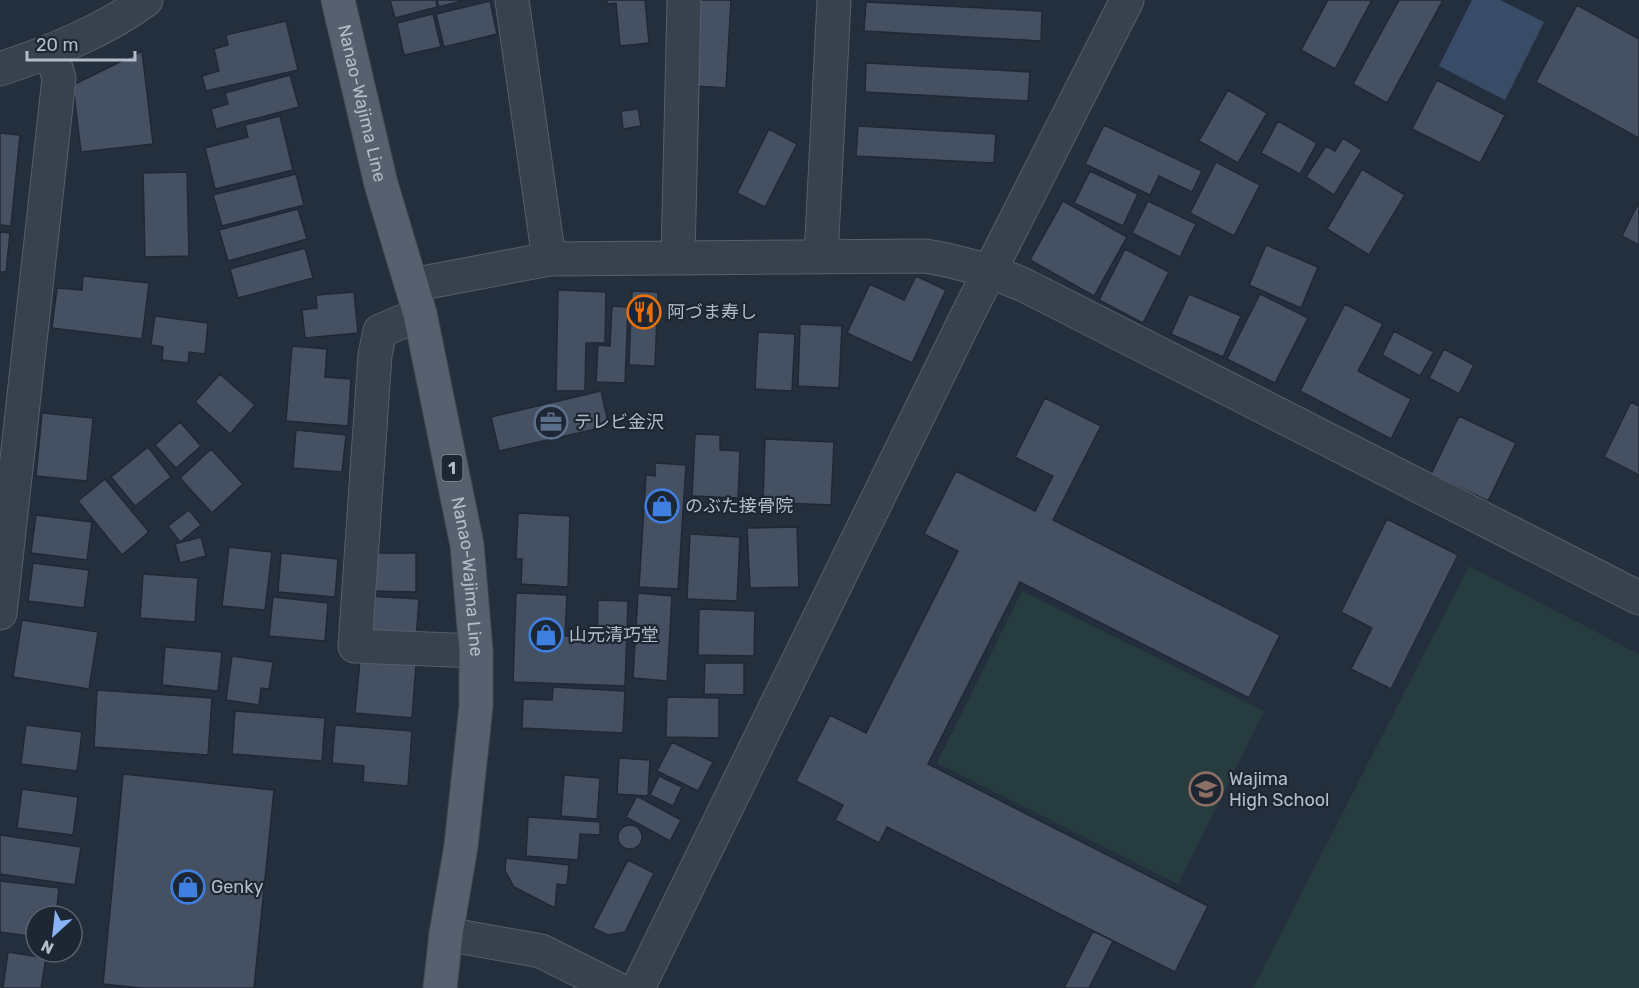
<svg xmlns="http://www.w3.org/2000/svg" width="1639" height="988" viewBox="0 0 1639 988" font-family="Rubik,'Noto Sans JP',sans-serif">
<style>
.green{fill:#263c3f}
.water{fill:#394c67}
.building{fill:#455162;stroke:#1f2835;stroke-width:1.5}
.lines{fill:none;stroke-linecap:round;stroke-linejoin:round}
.minor-casing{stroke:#565f6c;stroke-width:35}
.major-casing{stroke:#414a57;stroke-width:35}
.minor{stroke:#38414e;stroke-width:33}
.major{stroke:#56606e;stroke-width:33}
.labels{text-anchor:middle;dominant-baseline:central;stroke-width:4.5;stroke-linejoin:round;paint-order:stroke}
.shield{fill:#1d2633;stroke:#878f9c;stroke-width:1.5}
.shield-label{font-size:16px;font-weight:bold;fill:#b4bcc9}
.street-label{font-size:18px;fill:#b4bcc9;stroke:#1d2633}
.poi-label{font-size:18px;fill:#b4bcc9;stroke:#1d2633;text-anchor:start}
</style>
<rect width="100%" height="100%" fill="#242f3e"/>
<path class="green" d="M1469 566 1639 654V988H1253Z
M1022 591 1264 711 1178 884 937 763Z"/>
<path class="water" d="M1472 0H1500L1544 22 1505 100 1439 66Z"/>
<path class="building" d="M390 0H436L437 7 395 18Z
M437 0H465L439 7Z
M607 0H645L649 43 620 46 616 3 607 4Z
M700 0H731L726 88 695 86Z
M1328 0H1372L1335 69 1301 50Z
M1399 0H1443L1387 103 1353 84Z
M490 1 497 34 444 47 436 14Z
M866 2 1042 11 1041 41 864 31Z
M1577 5 1639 39V138L1536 82Z
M433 14 441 47 404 55 397 23Z
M286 21 298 70 206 91 202 76 219 71 214 49 228 45 226 35Z
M142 51 153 144 81 152 73 85Z
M866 63 1030 72 1028 101 865 92Z
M290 75 299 107 216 129 211 109 228 104 225 93Z
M1437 80 1505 115 1480 163 1412 129Z
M1228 90 1267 113 1238 163 1199 141Z
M638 109 641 126 623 129 621 111Z
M280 116 293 170 215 189 205 148 248 137 245 125Z
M1278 121 1317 143 1300 174 1261 153Z
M1104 125 1202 171 1192 192 1159 176 1150 195 1085 164Z
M858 126 996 134 994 163 856 156Z
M769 129 797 144 765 207 737 193Z
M0 133 20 135 11 226 0 225Z
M1343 138 1362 150 1334 195 1306 177 1326 146 1335 151Z
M1216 162 1260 185 1234 236 1190 213Z
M1362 169 1405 195 1369 255 1327 229Z
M1090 171 1138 194 1123 226 1074 203Z
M187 172 189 256 145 257 143 173Z
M296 174 304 205 222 226 213 195Z
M1063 201 1127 237 1094 296 1030 260Z
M1148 201 1196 224 1180 257 1132 233Z
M1639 202V245L1622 236Z
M298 209 307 239 228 261 219 230Z
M0 232 10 233 6 272H0Z
M1266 245 1318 267 1301 308 1249 285Z
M305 248 313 278 238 298 230 269Z
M1125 249 1169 272 1143 323 1099 300Z
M83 276 149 283 142 339 52 328 57 288 82 290Z
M916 276 946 290 912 363 847 333 870 284 904 300Z
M558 290 606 292 605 343H586L585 391H556Z
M632 291 658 292 655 366 629 365Z
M354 292 358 333 305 338 302 310 317 308 316 295Z
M1189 294 1241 316 1223 357 1171 334Z
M1260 294 1308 318 1275 383 1227 359Z
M1345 304 1383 324 1358 371 1411 399 1391 439 1300 391Z
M612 306 628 307 625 383 596 382 598 345 610 346Z
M155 316 208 323 205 354 189 352 188 363 162 360 163 347 151 345Z
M800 324 842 326 839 388 798 386Z
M1394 331 1434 352 1420 376 1382 355Z
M758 332 795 334 792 391 755 389Z
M292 346 327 349 325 377 351 379 348 426 286 421Z
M1444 349 1474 365 1459 394 1429 378Z
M220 374 255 405 230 434 195 402Z
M601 391 609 426 499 451 491 417Z
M1045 398 1101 426 1053 520 1280 635 1249 698 1020 582 928 764 1208 906 1175 972 887 827 879 843 835 820 843 805 796 781 830 715 866 733 958 551 924 534 956 471 1035 511 1053 476 1015 457Z
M1631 402 1639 406V475L1604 457Z
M42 413 93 418 87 481 36 476Z
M1459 416 1516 443 1488 501 1431 474Z
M180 422 201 446 176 468 155 445Z
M296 430 346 435 342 472 293 468Z
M695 434 720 435V450L740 451 738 498 692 496Z
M765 439 834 442 831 505 763 502Z
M148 447 171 477 135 506 111 477Z
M211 449 243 484 212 513 180 478Z
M655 463 686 465 678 589 639 587 646 475 655 476Z
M105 479 149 532 122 555 78 501Z
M189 510 201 525 180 542 168 526Z
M518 513 570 516 568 587 521 584 522 559H516Z
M36 515 92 522 87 560 31 553Z
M1387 519 1458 555 1391 689 1351 669 1372 628 1341 612Z
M797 527 799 587 750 588 747 528Z
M690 534 740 537 737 601 687 599Z
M201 537 206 556 180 563 175 544Z
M229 547 272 552 265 610 222 606Z
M281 553 338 559 335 597 278 592Z
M368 553H416V592L368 591Z
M33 563 89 570 84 608 28 601Z
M143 574 198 578 195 622 140 618Z
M516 593 567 595 565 636 597 638 598 600 628 601 625 686 513 682Z
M638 593 672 596 667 681 633 678Z
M367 596 419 599 416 640 364 637Z
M273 597 328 603 325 641 269 636Z
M699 609 755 611 754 656 698 655Z
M22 620 98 632 89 689 13 677Z
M165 647 222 652 218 691 162 685Z
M232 656 273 662 269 689 261 688 259 705 226 700Z
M360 660 416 665 412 718 355 713Z
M705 663H744V695L704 694Z
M553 687 625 691 623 733 522 728 523 699 552 700Z
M97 690 212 698 208 755 94 747Z
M667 697 719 698V738L666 737Z
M235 711 325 718 322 761 232 754Z
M26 725 82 732 77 771 21 764Z
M335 725 412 731 408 786 363 782 364 766 332 763Z
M672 742 713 762 698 791 657 771Z
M619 758 650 760 648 796 617 794Z
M123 774 274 790 254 988H141L103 984Z
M564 775 600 778 597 819 561 816Z
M659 776 682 787 673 806 650 795Z
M22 789 78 797 73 835 17 828Z
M637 796 681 820 670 841 626 817Z
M528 817 600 822V835L580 834 578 860 526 856Z
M618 837a12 12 0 1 1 24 0a12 12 0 1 1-24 0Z
M0 835 81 847 75 885 0 874Z
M506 858 569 865 567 885 557 884 555 908 514 887 505 871Z
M628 860 654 873 625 932 608 935 593 928Z
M0 881 59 888 56 916H36V937L0 932Z
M1093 931 1113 941 1089 988H1064Z
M8 952 46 958 41 988H3Z"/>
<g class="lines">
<g class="minor-casing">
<path id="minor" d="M512 0 549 259
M0 69C51 52 102 32 146 0
M821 257 834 0
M678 258 684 0
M412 285 549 259 926 256C961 262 992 271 1024 285L1639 598
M420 314 380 331 375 355 355 646 476 651
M0 613 59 78 51 52
M446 934 541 951 615 988
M638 988 966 318 1127 0"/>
</g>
<g class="major-casing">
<g id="major">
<path id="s1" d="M338 0 381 184 420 314 467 545 476 651V706L461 846 446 934 440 988"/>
</g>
</g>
<use href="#minor" class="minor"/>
<use href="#major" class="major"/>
</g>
<defs>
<g id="restaurant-ring" transform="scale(1.725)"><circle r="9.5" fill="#1d2633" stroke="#e8710a" stroke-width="1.5"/><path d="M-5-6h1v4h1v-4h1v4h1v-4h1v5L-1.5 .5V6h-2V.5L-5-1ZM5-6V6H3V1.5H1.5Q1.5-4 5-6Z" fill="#e8710a"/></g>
<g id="office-ring" transform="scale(1.725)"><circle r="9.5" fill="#1d2633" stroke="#5c6f8a" stroke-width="1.5"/><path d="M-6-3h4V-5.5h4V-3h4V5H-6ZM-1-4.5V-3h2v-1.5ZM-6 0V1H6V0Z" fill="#5c6f8a"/></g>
<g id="shop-ring" transform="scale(1.725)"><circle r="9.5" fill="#1d2633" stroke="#3f7fe0" stroke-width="1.5"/><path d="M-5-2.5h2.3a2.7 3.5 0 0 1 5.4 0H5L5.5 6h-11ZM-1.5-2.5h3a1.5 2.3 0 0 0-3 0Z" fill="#3f7fe0"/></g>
<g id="school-ring" transform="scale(1.725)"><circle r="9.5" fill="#1d2633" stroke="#8d6e63" stroke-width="1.5"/><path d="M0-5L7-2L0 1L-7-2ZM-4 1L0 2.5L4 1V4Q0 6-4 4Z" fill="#8d6e63"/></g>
</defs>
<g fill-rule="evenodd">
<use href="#restaurant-ring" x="644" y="312"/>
<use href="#office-ring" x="551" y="422"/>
<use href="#shop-ring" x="662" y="506"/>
<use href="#shop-ring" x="546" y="635"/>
<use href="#school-ring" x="1206" y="789"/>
<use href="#shop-ring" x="188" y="887"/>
</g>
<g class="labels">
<rect class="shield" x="441.5" y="455" width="21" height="26" rx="4.5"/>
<g class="shield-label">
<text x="452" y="468">1</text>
</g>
<g class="street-label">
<text stroke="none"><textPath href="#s1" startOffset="106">Nanao-Wajima Line</textPath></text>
<text stroke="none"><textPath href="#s1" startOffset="592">Nanao-Wajima Line</textPath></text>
</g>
<g class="poi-label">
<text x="667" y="312">阿づま寿し</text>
<text x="574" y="422">テレビ金沢</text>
<text x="685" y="506">のぶた接骨院</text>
<text x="569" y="635">山元清巧堂</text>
<text x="1229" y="779">Wajima<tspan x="1229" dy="21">High School</tspan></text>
<text x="211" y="887">Genky</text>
</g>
</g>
<g transform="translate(54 934) rotate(207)"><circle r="28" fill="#1d2633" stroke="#59626f" stroke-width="1.5"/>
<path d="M0-4.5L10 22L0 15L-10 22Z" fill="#8ab4f8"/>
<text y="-9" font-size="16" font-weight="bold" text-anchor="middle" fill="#b4bcc9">N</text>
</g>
<path d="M27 51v9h108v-9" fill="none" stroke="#b4bcc9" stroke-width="3"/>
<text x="36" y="51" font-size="18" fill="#b4bcc9" stroke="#1d2633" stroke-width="4.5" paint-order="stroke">20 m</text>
</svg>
